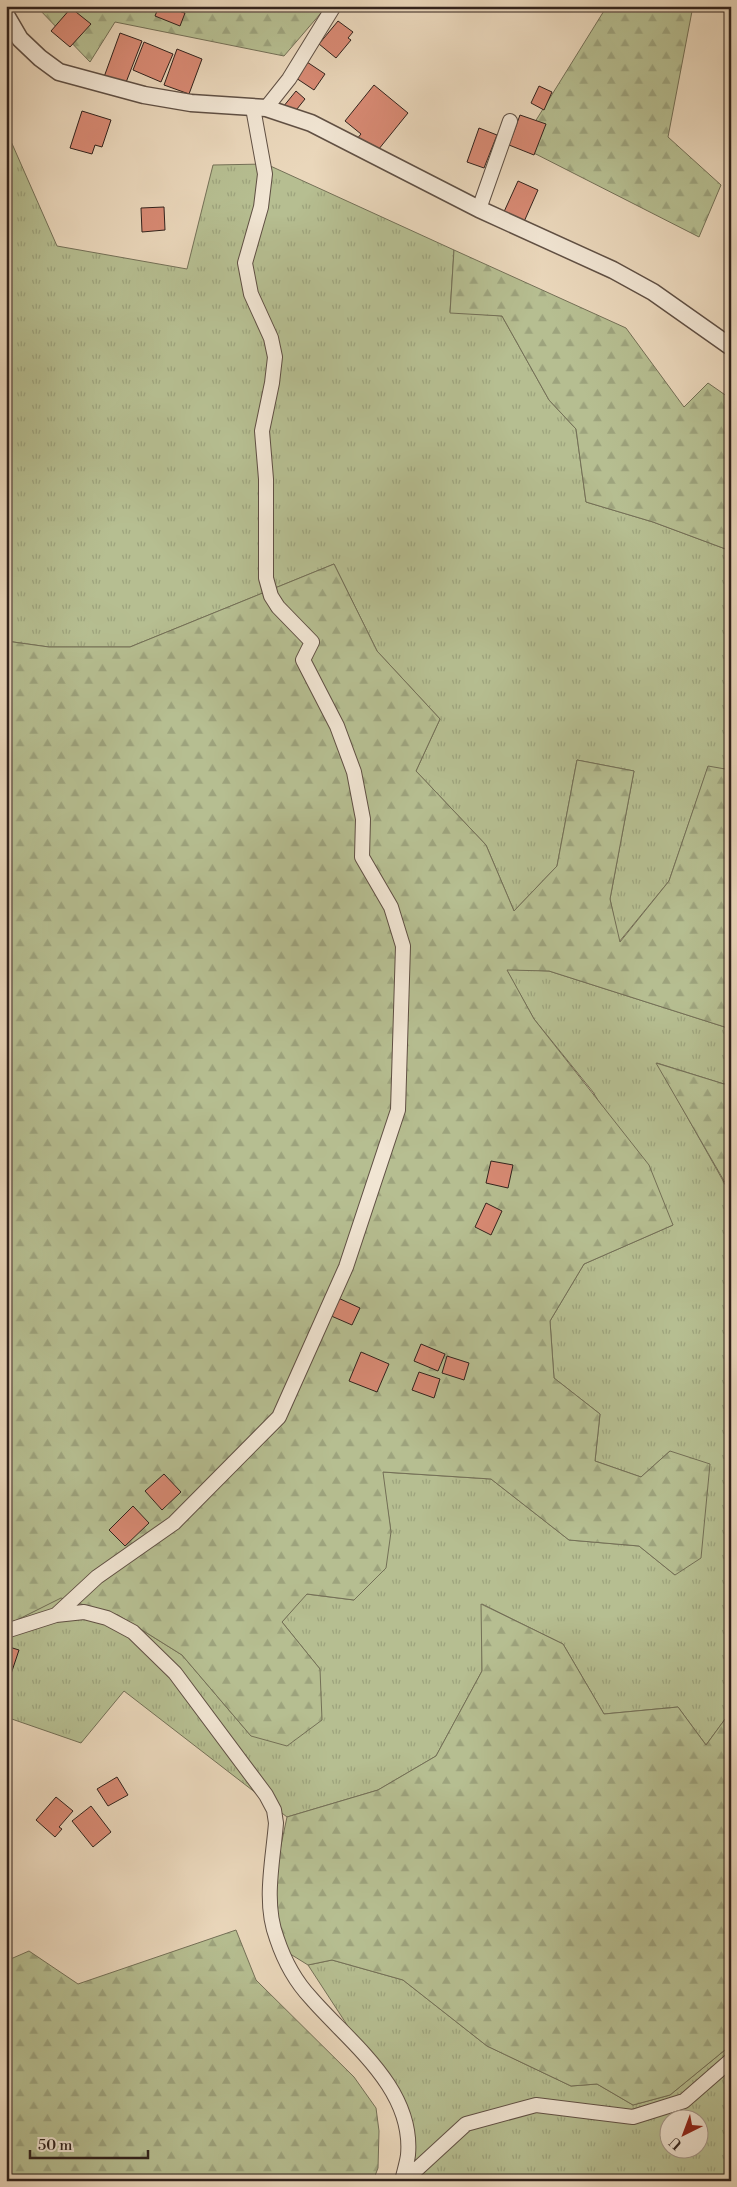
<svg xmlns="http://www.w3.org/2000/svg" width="737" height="2187" viewBox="0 0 737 2187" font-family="'Libre Bodoni',serif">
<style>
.grass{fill:url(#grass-tufts);stroke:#747057;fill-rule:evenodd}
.forest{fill:url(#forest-firs);stroke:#747057}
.building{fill:#d88a74;stroke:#32231d}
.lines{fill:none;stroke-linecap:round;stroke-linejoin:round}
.minor-casing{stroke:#605044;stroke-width:16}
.tertiary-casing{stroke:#605044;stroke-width:19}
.minor{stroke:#f1e5d3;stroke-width:14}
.tertiary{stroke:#f1e5d3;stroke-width:16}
</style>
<defs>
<pattern id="grass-tufts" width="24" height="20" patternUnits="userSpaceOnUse" patternTransform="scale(1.25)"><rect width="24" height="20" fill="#b6be91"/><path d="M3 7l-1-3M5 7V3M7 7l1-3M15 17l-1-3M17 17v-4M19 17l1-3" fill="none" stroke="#9da37d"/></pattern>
<pattern id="forest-firs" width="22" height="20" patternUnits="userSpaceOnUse" patternTransform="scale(1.25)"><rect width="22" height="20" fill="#b6be91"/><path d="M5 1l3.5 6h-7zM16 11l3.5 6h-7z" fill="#9da37d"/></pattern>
</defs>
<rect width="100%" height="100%" fill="#ead7bb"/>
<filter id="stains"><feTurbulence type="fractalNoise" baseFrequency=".004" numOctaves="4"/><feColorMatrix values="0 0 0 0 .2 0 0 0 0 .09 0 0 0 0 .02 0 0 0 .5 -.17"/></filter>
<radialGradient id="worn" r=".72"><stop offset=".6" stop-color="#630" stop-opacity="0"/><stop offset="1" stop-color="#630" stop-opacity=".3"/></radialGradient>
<path class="grass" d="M6 130 57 246 187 269 213 165 266 164 454 250 450 312 502 316 549 400 576 429 586 502 653 522 731 551V770L708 767 669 881 619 942 610 899 634 771 577 760 557 866 514 911 486 845 416 771 440 719 377 651 334 564 130 647H49L6 641Z
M506 969 549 971 731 1029V1084H724L657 1063 726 1186H731V1711L706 1745 678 1707 604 1714 563 1644 482 1604V1671L436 1756 378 1790 287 1817 124 1691 81 1743 6 1717V1675L13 1622 61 1597 118 1615 182 1655 251 1736 320 1669 282 1622 306 1594 354 1600 391 1532 382 1472 491 1479 569 1540 639 1546 675 1575 670 1451 641 1477 595 1461 600 1414 554 1378 550 1321 584 1264 673 1225 593 1092 534 1019Z
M332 1960 403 1980 487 2046 571 2086 597 2084 633 2105 670 2095 731 2045V2181H410L398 2103 308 1965ZM670 2120H700V2150H670Z"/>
<path class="forest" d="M36 6H327L284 56 115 22 90 62Z
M607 6H693L668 137 721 185 699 237 520 146Z
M454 250 626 328 684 407 708 383 731 399V551L653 522 586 502 576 429 549 400 502 316 450 313Z
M334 564 377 651 440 719 416 771 486 845 514 911 557 866 577 760 634 771 610 899 620 942 669 881 708 766 731 770V1029L549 971 507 970 534 1019 649 1165 673 1225 584 1264 550 1321 554 1378 600 1414 595 1461 641 1477 670 1451 710 1464 701 1558 675 1575 639 1546 569 1540 491 1479 383 1472 391 1532 386 1568 354 1600 307 1594 282 1622 320 1669 322 1720 287 1746 251 1736 182 1655 118 1615 61 1598 13 1622 6 1623V641L49 647H130Z
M656 1063 724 1084H731V1186H727Z
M481 1604 563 1644 604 1714 678 1707 706 1745 731 1711V2045L670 2095 633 2105 597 2084 571 2086 487 2046 403 1980 332 1960 308 1965 287 1952 274 1919 277 1864 287 1817 378 1790 436 1756 482 1671Z
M236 1930 256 1980 354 2077 376 2108 379 2131 378 2168 373 2181H6V1961L29 1951 78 1984Z"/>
<path class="building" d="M159 6H183L181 12 185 13 180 26 155 16Z
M71 8 91 24 70 47 51 31Z
M338 21 353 32 348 38 351 40 336 58 319 44Z
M120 33 142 41 125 85 104 77Z
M144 42 173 54 161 82 133 70Z
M177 49 202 59 189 94 164 85Z
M304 60 325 74 314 90 293 76Z
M374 85 408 113 374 155 356 140 361 134 345 121Z
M539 86 552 92 544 110 531 103Z
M296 91 305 99 293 114 283 107Z
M82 111 111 120 102 147 95 145 92 154 70 148Z
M520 115 546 124 534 155 509 145Z
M479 128 497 135 484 168 467 162Z
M518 181 538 190 523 224 503 214Z
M164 207 165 230 142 232 141 208Z
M491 1161 513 1165 508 1188 486 1183Z
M486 1203 502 1211 491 1235 475 1227Z
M336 1297 360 1308 352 1325 329 1315Z
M421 1344 445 1354 438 1371 414 1361Z
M361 1352 389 1364 377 1392 349 1381Z
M447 1356 469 1363 464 1380 442 1373Z
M419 1372 440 1379 434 1398 412 1390Z
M164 1474 181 1492 162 1510 145 1491Z
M133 1506 149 1523 125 1546 109 1530Z
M6 1646 19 1650 10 1677 6 1676Z
M117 1777 128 1795 108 1806 97 1789Z
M56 1797 73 1811 59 1827 62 1829 55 1837 36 1820Z
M91 1806 111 1832 93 1847 72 1821Z"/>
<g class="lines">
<g class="minor-casing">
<path id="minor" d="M266 108 289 79 334 6
M479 209 510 121
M56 1615 97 1577 174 1523 279 1417 346 1267 398 1110 403 946 391 907 362 857 363 819 354 772 337 726 303 660 312 642 278 607 271 596 266 578V479L262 431 272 383 275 357 271 338 251 294 245 263 261 207 265 174 253 108
M6 1631 56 1615 84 1612 107 1618 133 1632 175 1673 266 1795 274 1810 276 1823C273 1861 263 1903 277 1939 284 1960 296 1982 311 1998 349 2042 414 2088 408 2155 407 2163 404 2172 402 2181
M404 2181 466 2124 536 2105 633 2117 684 2101 731 2060"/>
</g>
<g class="tertiary-casing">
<path id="tertiary" d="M6 15 20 39 40 58 59 72 144 95 191 103 266 108 311 123 479 209 613 270 653 292 731 347"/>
</g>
<use href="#minor" class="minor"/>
<use href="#tertiary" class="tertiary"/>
</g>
<rect width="737" height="2187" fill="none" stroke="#ead7bb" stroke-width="25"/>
<rect x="8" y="8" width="722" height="2172" fill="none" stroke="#32231d" stroke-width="2.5"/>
<rect x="12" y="12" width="712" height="2162" fill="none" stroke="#32231d"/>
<g transform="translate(684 2134) rotate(222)"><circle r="24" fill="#f1e5d3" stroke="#a5978a"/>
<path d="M0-4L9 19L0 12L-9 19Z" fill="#8f2418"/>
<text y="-8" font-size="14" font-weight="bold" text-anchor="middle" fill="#32231d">U</text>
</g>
<path d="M30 2150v8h118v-8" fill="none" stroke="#32231d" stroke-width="2.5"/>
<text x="38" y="2150" font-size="15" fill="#32231d" stroke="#f1e5d3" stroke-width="4" paint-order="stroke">50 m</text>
<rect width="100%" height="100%" filter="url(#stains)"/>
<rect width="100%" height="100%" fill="url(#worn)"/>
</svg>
